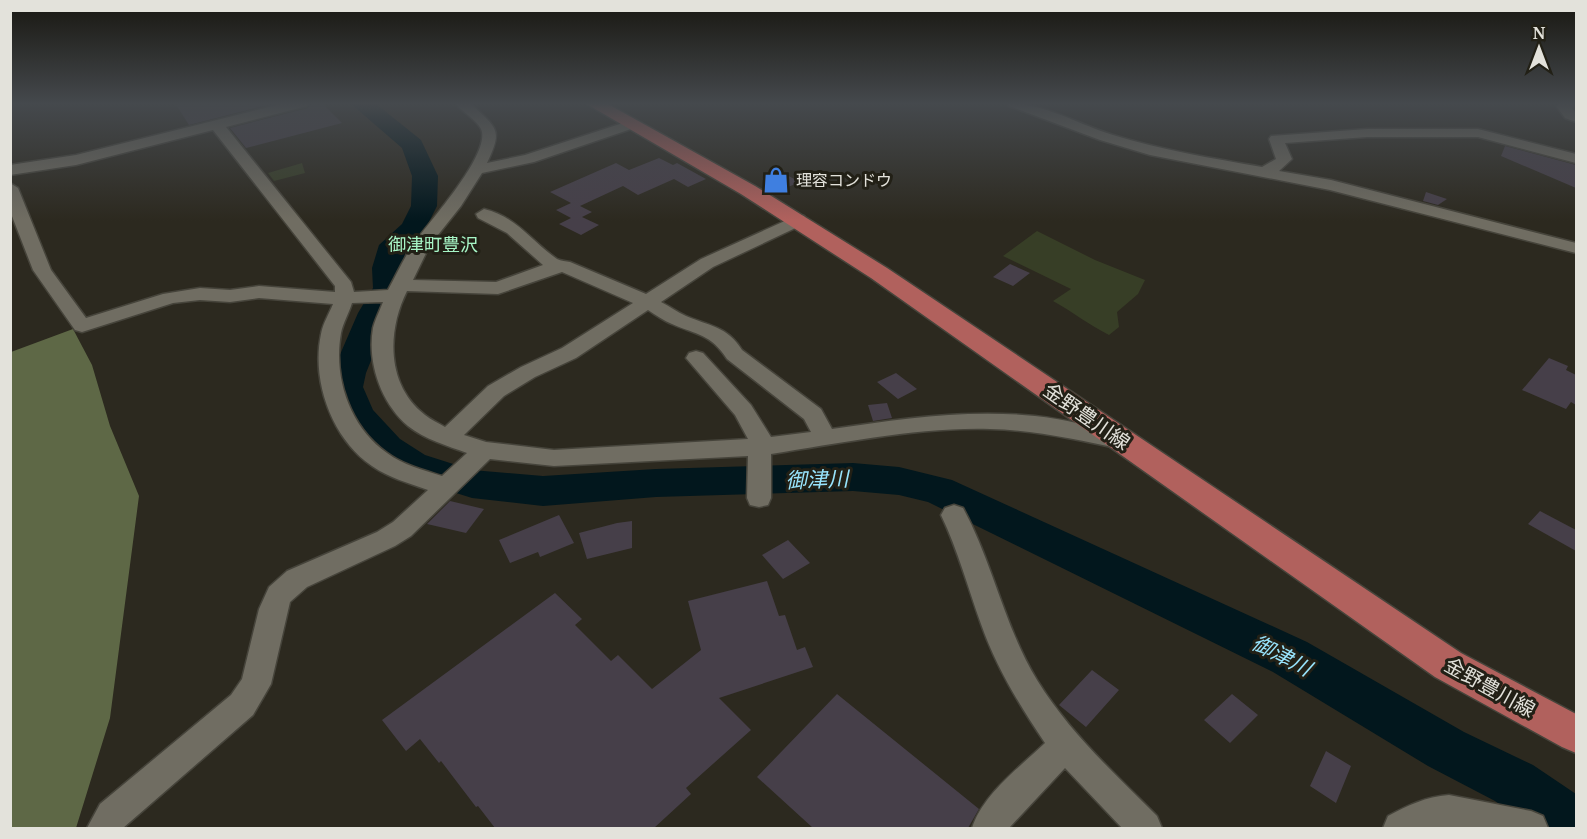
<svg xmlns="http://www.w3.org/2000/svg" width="1587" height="839" viewBox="0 0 1587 839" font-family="'Noto Serif','Noto Sans JP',serif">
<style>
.green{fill:#373e26}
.forest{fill:#5e6846}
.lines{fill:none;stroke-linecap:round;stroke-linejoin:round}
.river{fill:#02171d;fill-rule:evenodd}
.building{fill:#463f49}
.minor-casing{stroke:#46443b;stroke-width:3}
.major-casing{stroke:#46443b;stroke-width:3}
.minor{fill:#706d62;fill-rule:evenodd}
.major{fill:#b1615d;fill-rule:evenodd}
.labels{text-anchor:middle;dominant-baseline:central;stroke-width:6;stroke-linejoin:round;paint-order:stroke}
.far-poi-label{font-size:16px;fill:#e3e2db;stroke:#222016;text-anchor:start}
.far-quarter-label{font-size:18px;fill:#a7f5c6;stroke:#222016}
.street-label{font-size:20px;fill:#e3e2db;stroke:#222016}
.water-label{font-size:21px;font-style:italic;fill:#98e4fd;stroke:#222016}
</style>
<rect width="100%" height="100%" fill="#2c291f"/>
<path class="green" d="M302 163 305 173 274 181 268 173Z
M1037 231 1095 260 1145 280 1138 294 1117 312 1119 327 1109 335C1089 325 1073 312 1053 301L1071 289 1003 256Z"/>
<path class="forest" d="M73 329 92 365 110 426 139 496 110 718 76 828H11V352Z"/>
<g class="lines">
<path class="river" d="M350 103H375L421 140 438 176 437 206 423 234 406 248 402 268 403 288 390 313 366 373 363 387 373 410 400 439 425 455 472 470 543 476 656 469 853 463 899 467 952 480 1307 642 1464 732 1533 765 1576 794V828H1534L1495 801 1428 766 1273 672 928 502 899 495 853 491 656 497 543 506 472 498 399 475 374 457 345 425 329 387 332 373 358 313 373 288 372 268 379 245 402 224 411 206 412 176 402 148Z"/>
</g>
<path class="building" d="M175 103H275L189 125Z
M311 103H322L342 123 246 148 230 128 308 108Z
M1505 146 1576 165V188L1501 156Z
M659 158 673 165 677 163 706 179 688 187 674 179 638 195 623 186 580 206 592 212 582 217 599 225 581 235 559 224 571 218 556 210 571 203 550 192 616 163 629 170Z
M781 172 800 182 781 190 762 179Z
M1426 192 1447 199 1438 205 1423 201Z
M1010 264 1030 273 1013 286 993 277Z
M1549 358 1568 366 1566 370 1576 375V405L1571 402 1566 409 1522 390Z
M896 373 917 389 898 399 877 382Z
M887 403 892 418 873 421 868 405Z
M450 501 484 509 466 533 427 524Z
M1540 511 1576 530V551L1528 524Z
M559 515 574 543 540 557 538 552 510 563 499 540Z
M632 521V548L587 559 579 533 617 523Z
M788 540 810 563 783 579 762 555Z
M767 581 779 616 785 615 797 650 805 647 813 667 719 698 751 730 686 788 691 794 654 828H495L478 806 476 807 441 761 439 763 420 739 406 751 382 720 555 593 582 619 575 625 611 661 618 655 652 689 701 650 688 601Z
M1092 670 1119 690 1086 727 1059 705Z
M837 694 979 809 968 828H813L757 777Z
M1232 694 1258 715 1230 743 1204 720Z
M1326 751 1351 766 1336 803 1310 786Z"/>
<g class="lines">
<g class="minor-casing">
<path id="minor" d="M285 103H309L307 106 226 127 351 282 354 292 388 290C397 274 404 257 415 242 429 222 492 153 481 129 477 120 462 112 455 103H470C496 128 504 128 487 163L525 155 632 120 637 121 639 124 637 127 534 162 482 173 461 206 430 245 413 280 496 282 543 265 507 233 478 218 476 214 484 209C517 217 531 241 557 259 561 261 566 261 570 262L646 294 701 259 798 215 804 216 806 220 804 224 713 267 661 302C669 306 677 312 686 316 709 326 727 326 742 350L821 409 832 429C900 419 967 409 1035 416 1064 419 1093 427 1122 433L1130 435 1134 441 1130 447 1122 449C1078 440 1035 430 990 429 917 427 843 443 771 454V498L768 505 759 507 750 505 747 498 748 456 554 466 490 459 411 536 395 546 307 587 290 602 271 684 253 715 123 828H87L100 804 231 695 242 679 259 609 269 587 287 571 377 532 393 522 428 490C409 483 389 478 372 466 332 439 311 381 321 334 323 323 329 314 333 304L259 298 230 302 200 300 173 303 82 332 75 330 33 270 10 211V183L18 188 51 270 86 318 163 294 200 288 230 290 259 286 335 292V286L213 130 76 165 10 175V165L76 155ZM562 272 633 303 562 348 521 367 488 386 445 427C439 423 431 420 425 415 386 385 387 331 407 291L498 294ZM383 302C380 310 375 320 373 328 367 363 381 403 408 426 424 439 448 446 467 453L442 476C423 470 403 465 387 453 350 427 333 378 341 333 343 323 349 313 352 303ZM648 310C656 315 664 321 672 324 697 335 711 334 727 359L804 419 811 432 771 437 751 405 703 353 696 351 689 353 686 358 735 415 748 439 554 450 486 442 464 435 504 396 535 377 576 358Z
M1007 103C1044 103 1078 124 1113 135 1161 150 1211 158 1262 167L1276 159 1269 139 1271 136 1367 129H1478L1576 154V163L1478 137H1367L1285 143 1292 159 1279 171 1331 180 1576 243V253L1330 190 1150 155 1100 140 1009 106Z
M1560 103H1576L1572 108 1576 113V122L1565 118 1557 107Z
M954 505 963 508C993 563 1004 626 1037 680 1069 732 1114 773 1157 816L1162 828H1122L1065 768 1009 828H972C983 794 1020 767 1045 743 1020 706 996 667 981 624 968 588 958 550 941 515L945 508Z
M1449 795 1531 811 1543 816 1548 828H1383L1388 816C1409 805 1425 797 1449 795Z"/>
</g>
<g class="major-casing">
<path id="major" d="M585 103H606L755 186 887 268 1461 653 1576 714V753L1562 747 1435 677 871 278 741 194Z"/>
</g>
<use href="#minor" class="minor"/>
<use href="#major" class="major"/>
</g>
<linearGradient id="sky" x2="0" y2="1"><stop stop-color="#181711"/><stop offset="0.47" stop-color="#45494d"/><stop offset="1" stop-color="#45494d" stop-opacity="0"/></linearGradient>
<rect width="1587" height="221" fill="url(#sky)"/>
<defs>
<g id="shop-bare" transform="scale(2.07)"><path d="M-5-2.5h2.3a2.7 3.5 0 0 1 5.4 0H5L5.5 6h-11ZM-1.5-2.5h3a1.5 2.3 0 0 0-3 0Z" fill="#3f7fe0" stroke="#222016" stroke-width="2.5" paint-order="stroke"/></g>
</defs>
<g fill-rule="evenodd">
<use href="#shop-bare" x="776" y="180"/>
</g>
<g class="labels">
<g class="far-poi-label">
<text x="796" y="180">理容コンドウ</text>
</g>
<g class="far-quarter-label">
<text x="433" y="244">御津町豊沢</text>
</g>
<g class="street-label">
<text transform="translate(1087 416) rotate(35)">金野豊川線</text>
<text transform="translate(1490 687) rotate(29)">金野豊川線</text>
</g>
<g class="water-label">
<text transform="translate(817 479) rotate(-2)">御津川</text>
<text transform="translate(1282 655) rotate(27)">御津川</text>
</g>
</g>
<rect width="1587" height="839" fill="none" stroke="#e3e2db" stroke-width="24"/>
<g transform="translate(1539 48)" stroke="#222016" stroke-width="4.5" paint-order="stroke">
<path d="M0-4.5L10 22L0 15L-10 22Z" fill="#e3e2db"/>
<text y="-9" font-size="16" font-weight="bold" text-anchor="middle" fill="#e3e2db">N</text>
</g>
</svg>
